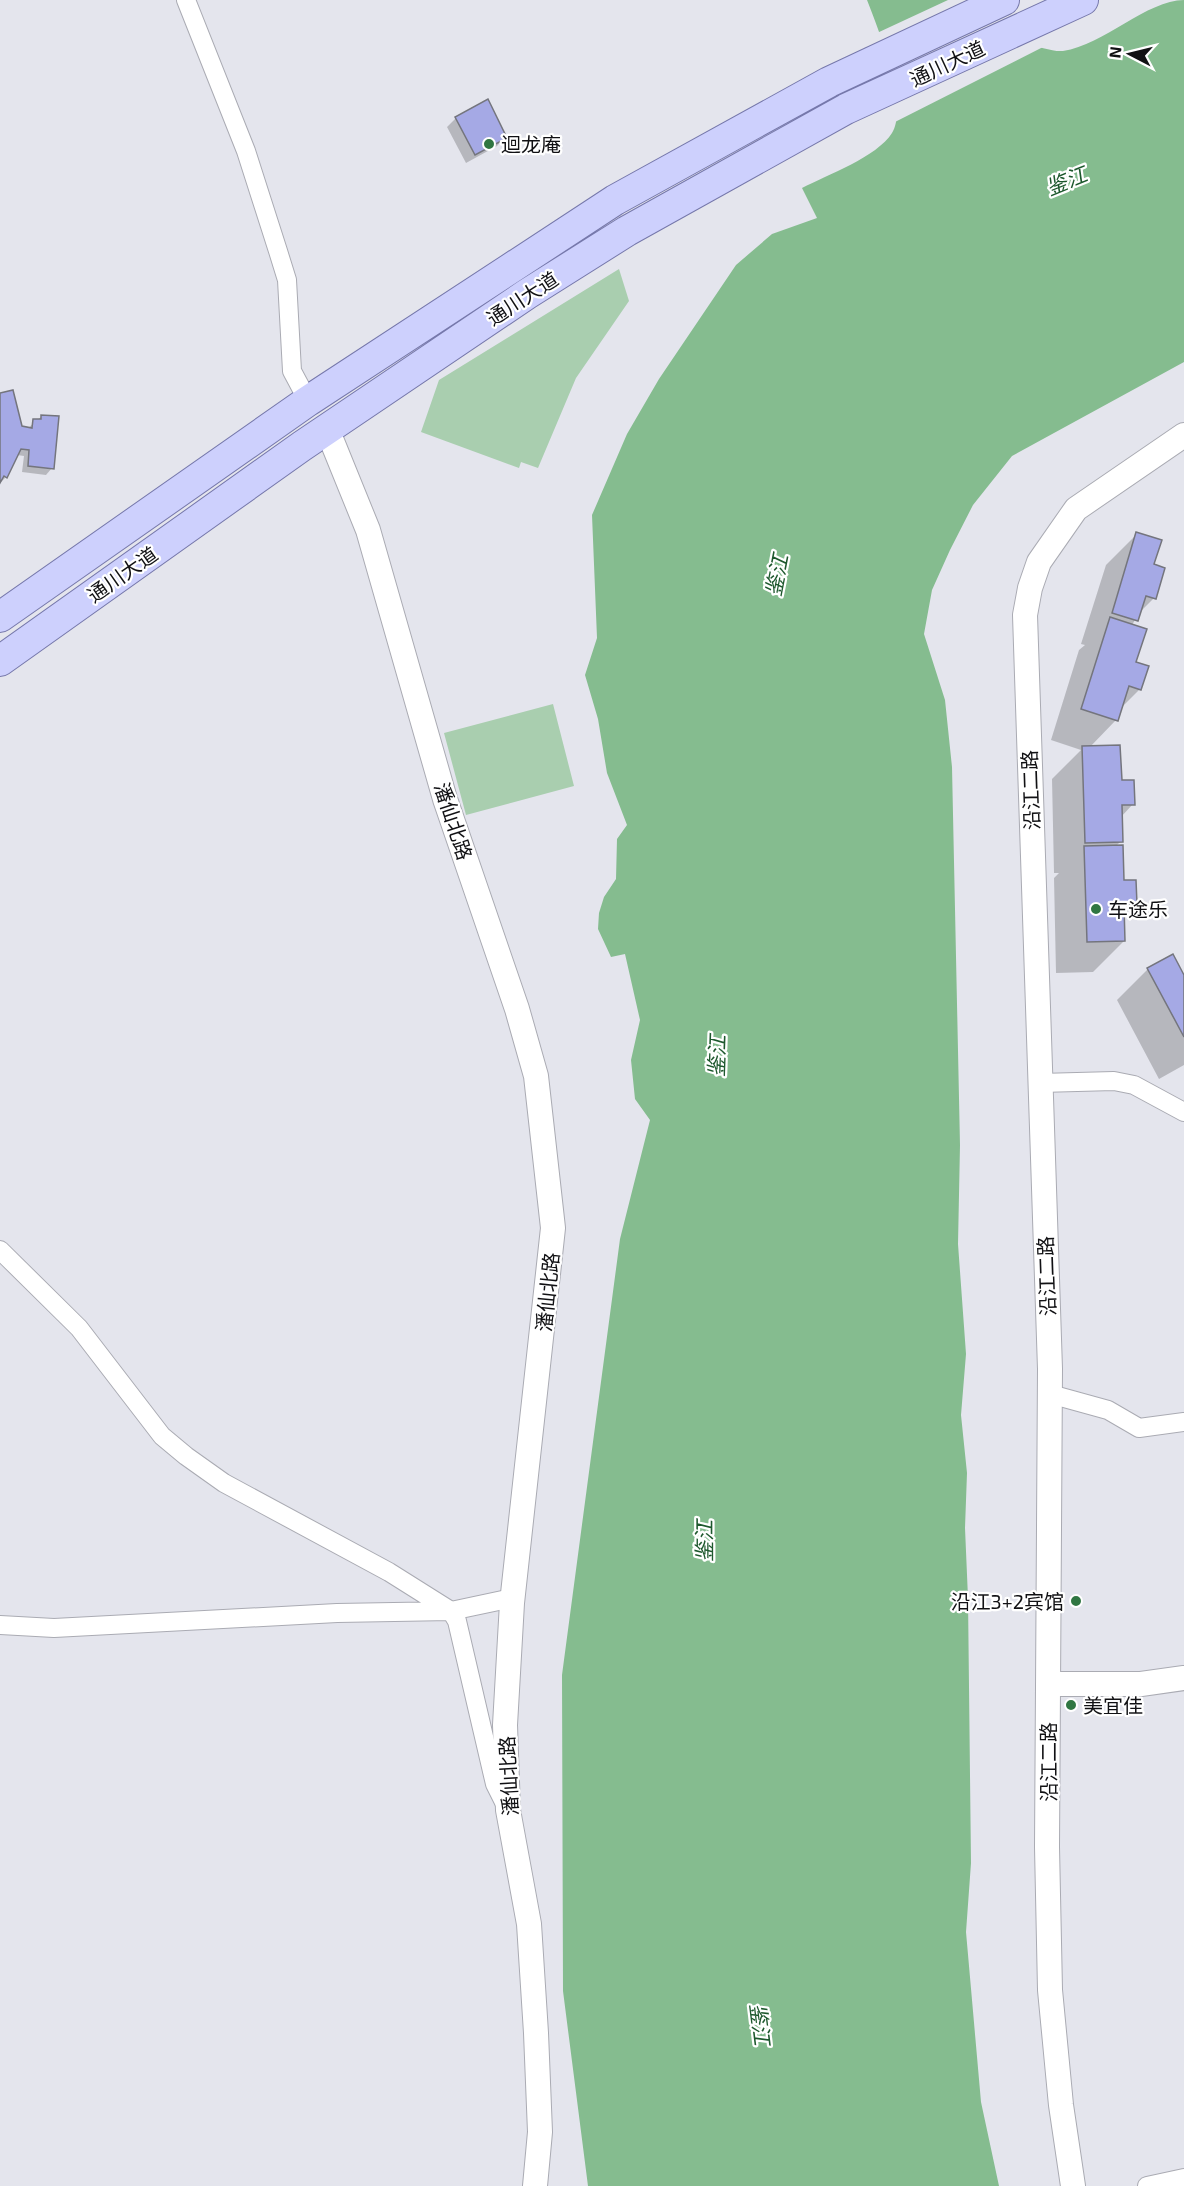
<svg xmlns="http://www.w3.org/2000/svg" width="1184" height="2186" viewBox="0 0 1184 2186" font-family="'Exo 2','Noto Sans SC',sans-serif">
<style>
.green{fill:#a9ceaf}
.water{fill:#85bc8f}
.pier{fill:#e4e5ed}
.shadow{fill:#0003}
.building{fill:#a5a9e5;stroke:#74757d;stroke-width:1.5}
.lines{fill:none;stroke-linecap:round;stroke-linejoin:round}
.minor-casing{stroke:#aaabb3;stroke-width:20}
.tertiary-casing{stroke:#aaabb3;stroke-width:26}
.primary-casing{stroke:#7678ab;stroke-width:32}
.minor{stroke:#fff;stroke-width:18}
.tertiary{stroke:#fff;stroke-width:24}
.primary{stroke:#cdd0fd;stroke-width:30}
.poi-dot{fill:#307642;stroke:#fff;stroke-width:2}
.labels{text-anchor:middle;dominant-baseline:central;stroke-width:4.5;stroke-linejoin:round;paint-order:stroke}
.street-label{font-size:20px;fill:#111114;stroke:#fff}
.poi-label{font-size:20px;fill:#111114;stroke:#fff;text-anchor:start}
.water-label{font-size:21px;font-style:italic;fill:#1d582d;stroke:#fff}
</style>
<rect width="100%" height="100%" fill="#e4e5ed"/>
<path class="green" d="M619 269 629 301 576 378 538 468 521 462 519 468 421 432 439 380Z
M553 704 574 786 466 815 444 733Z"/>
<path class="water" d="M867 0H1007L1026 44C1037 46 1053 52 1063 51 1104 45 1147 0 1184 0V362L1012 456 973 505 950 550 932 590 924 634 945 700 952 767 960 1145 958 1244 966 1354 961 1415 967 1473 965 1528 968 1598 971 1863 966 1932 981 2102 999 2186H588L563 1991 562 1675 620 1239 650 1120 635 1099 631 1060 640 1020 625 954 611 957 598 929 599 913 604 897 616 879 617 839 627 825 607 773 598 719 585 675 597 638 592 515 627 434 659 379 736 265 772 234 817 218 802 188C827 175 877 157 892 133 909 106 878 28 867 0Z"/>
<path class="pier" d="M948 0H1010L1028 42 1047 45 891 124 895 101 877 33Z"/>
<path class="shadow" d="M456 118 505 137 497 146 466 163 447 127Z
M0 394 21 428 27 429 42 416 52 468 46 475 22 472 24 456 17 455 6 477 0 483Z
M1137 534 1152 565 1154 598 1139 613 1132 625 1134 663 1140 689 1120 709 1116 720 1089 748 1120 782 1133 804 1121 817V841L1116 846 1122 882 1136 904 1123 916 1124 941 1093 972 1056 973 1054 878 1059 873H1054L1052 779 1081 750 1051 740 1079 650 1085 645 1081 644 1106 565Z
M1148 969 1184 979V1065L1159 1079 1117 1000Z"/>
<path class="building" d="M488 99 507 138 475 155 455 117Z
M13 390 22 426 32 428 33 419H41V415L59 416 54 469 28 466 29 450 21 449 7 478 4 476 0 483V393Z
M1136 532 1162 540 1154 564 1165 568 1156 599 1146 596 1138 621 1112 613Z
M1110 617 1147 629 1136 662 1149 666 1141 690 1129 686 1118 721 1081 709Z
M1120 745 1122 780H1134L1135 805H1122L1123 842 1085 843 1082 746Z
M1123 845 1124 880H1136L1137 904 1124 905 1125 941 1087 942 1084 846Z
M1173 954 1184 975V1037L1147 968Z"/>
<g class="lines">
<g class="minor-casing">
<path id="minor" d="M186 0 246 151 278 251 287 280 292 371 308 401
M1040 1083 1114 1081 1134 1085 1184 1112
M0 1250 79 1328 162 1436 186 1456 224 1483 389 1572 451 1611 457 1621 495 1784 506 1806
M1050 1394 1108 1410 1139 1428 1184 1422
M0 1625 54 1628 337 1613 451 1611 512 1598
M1147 2186 1184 2178"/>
</g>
<g class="tertiary-casing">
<path id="tertiary" d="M327 429 368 530 445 799 517 1009 536 1076 553 1228 512 1603 505 1725 508 1810 529 1924 536 2033 540 2132 535 2186
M1048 1684H1141L1184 1678
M1073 2186 1061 2105 1050 1990 1047 1847 1050 1369 1025 615 1030 588 1039 562 1076 509 1184 435"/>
</g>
<g class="primary-casing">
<path id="primary" d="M0 617 308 401 615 200 829 82 1004 0
M0 661 302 446 527 294 627 231 846 109 1083 0"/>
</g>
<use href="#minor" class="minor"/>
<use href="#tertiary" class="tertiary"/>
<use href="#primary" class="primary"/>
</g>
<g class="poi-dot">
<circle cx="489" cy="144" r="6"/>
<circle cx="1096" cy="909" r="6"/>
<circle cx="1076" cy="1601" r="6"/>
<circle cx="1071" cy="1705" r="6"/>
</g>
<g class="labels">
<g class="street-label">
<text transform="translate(947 63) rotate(-25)">通川大道</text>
<text transform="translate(522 298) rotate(-33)">通川大道</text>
<text transform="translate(122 574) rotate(-35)">通川大道</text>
<text transform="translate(1030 790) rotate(-92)">沿江二路</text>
<text transform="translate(454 821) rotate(72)">潘仙北路</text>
<text transform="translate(1046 1276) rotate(-92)">沿江二路</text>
<text transform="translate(547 1292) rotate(-84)">潘仙北路</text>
<text transform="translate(1048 1762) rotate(-90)">沿江二路</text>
<text transform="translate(508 1776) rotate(-93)">潘仙北路</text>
</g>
<g class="poi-label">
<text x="501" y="144">迴龙庵</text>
<text x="1108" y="909">车途乐</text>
<text x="1064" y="1601" text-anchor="end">沿江3+2宾馆</text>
<text x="1083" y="1705">美宜佳</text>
</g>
<g class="water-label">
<text transform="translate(1066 180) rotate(-22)">鉴江</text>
<text transform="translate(776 575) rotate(-79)">鉴江</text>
<text transform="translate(716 1056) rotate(-88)">鉴江</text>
<text transform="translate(703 1541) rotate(-90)">鉴江</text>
<text transform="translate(761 2024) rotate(83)">鉴江</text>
</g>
</g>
<g transform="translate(1130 54) rotate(277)" stroke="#ffffff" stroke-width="4.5" paint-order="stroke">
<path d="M0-4.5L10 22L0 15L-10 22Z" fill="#111114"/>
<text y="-9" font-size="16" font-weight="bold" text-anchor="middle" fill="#111114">N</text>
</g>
</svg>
